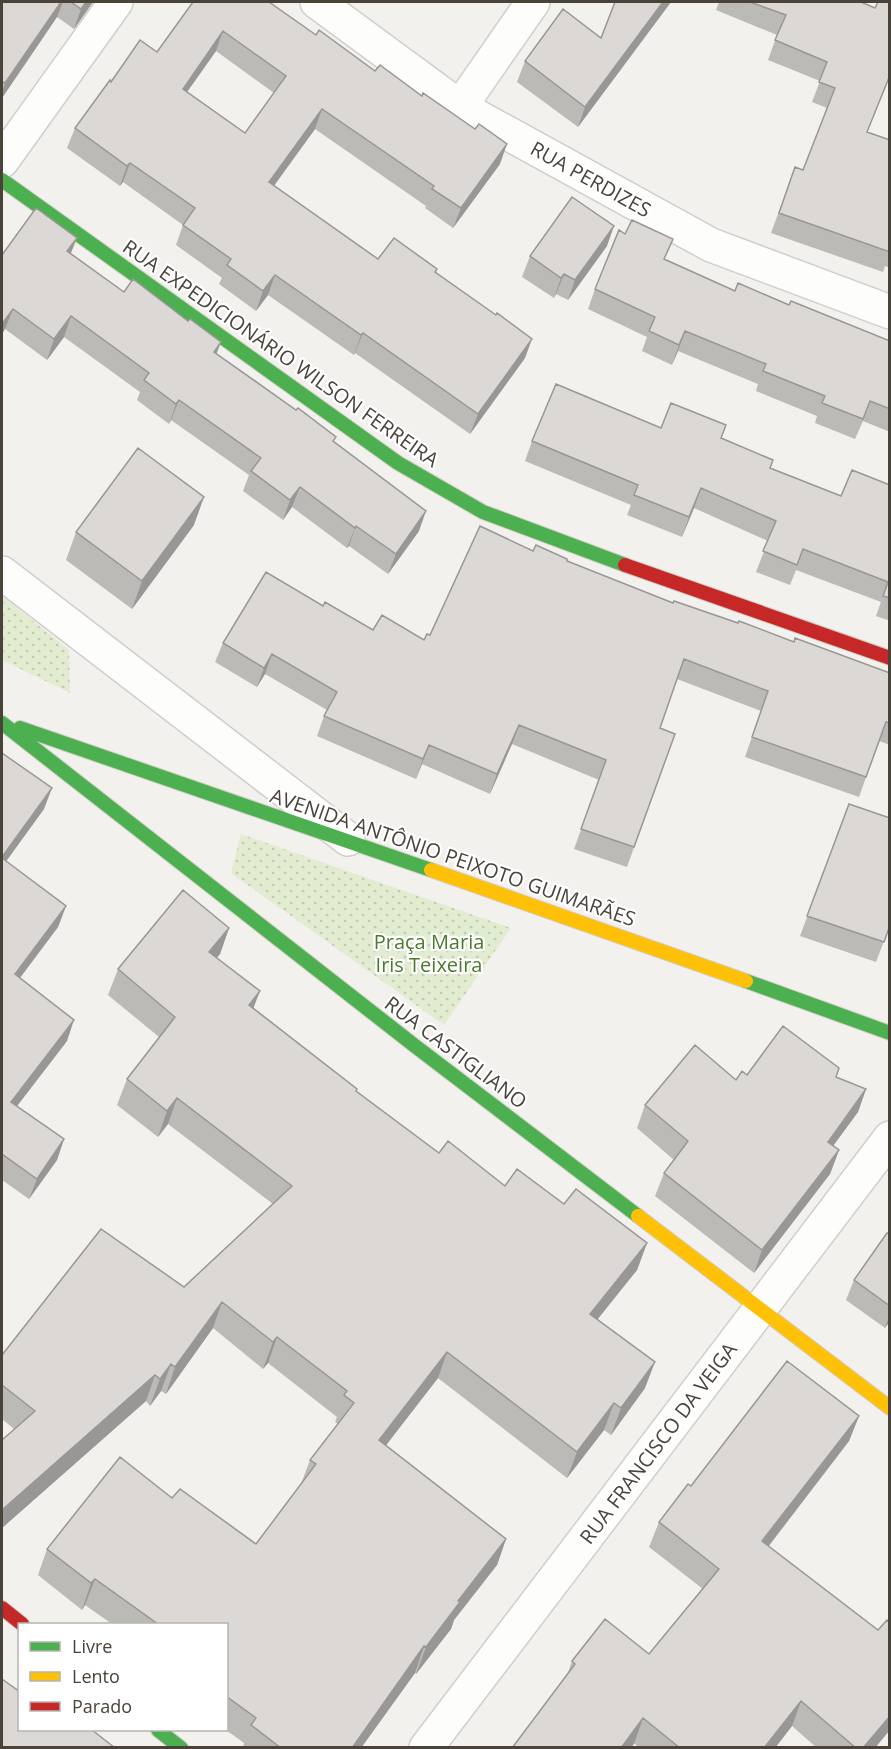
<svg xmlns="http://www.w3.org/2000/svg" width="891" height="1749" viewBox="0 0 891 1749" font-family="'Open Sans',sans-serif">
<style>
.park{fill:url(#park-dots)}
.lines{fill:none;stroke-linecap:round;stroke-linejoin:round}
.street-casing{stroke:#d1cfcb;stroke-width:36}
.fast-casing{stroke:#d2cec5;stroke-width:16}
.slow-casing{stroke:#d2cec5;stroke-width:16}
.jam-casing{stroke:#d2cec5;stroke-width:16}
.street{stroke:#fdfdfc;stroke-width:33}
.fast{stroke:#4caf50;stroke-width:14}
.slow{stroke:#ffc107;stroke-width:14}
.jam{stroke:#c62828;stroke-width:14}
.wall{fill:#bcbab7;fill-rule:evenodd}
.shaded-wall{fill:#999795}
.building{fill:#dbd8d5;stroke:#999795;stroke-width:1.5;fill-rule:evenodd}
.labels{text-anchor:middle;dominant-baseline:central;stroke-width:4.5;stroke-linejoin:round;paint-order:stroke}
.street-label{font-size:20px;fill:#49433a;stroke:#fff}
.park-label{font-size:20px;fill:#4d792e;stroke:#fff}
</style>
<defs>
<pattern id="park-dots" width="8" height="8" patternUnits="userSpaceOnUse" patternTransform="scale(1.5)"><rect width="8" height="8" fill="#e1ecd0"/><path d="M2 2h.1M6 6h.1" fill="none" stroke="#c3ccb3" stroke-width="1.8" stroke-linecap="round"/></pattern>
</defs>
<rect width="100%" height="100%" fill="#f3f1ee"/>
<path class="park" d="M2 596 69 650 70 693 2 660Z
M241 834 511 928 444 1025 231 873Z"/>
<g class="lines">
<g class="street-casing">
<path id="street" d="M317 2 460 107 711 245 890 312
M460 107 533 2
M2 161 116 2
M2 573 348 839
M426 1748 890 1138"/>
</g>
<g class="fast-casing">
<path id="fast" d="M2 180 398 463 483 512 625 565
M2 723 415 1046 638 1216
M20 728 431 870
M746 981 890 1033
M158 1730 181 1748"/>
</g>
<g class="slow-casing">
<path id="slow" d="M431 870 746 981
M638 1216 890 1408"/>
</g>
<g class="jam-casing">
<path id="jam" d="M625 565 890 658
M2 1608 22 1624"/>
</g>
<use href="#street" class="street"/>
<use href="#fast" class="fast"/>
<use href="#slow" class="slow"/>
<use href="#jam" class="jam"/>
</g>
<path class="wall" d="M2 2H93L74 29 57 17 2 98Z
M193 2 316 35 500 164 453 228 425 208 426 206 315 129 274 186 378 259 437 269 436 272 525 358 470 434 355 353 354 355 268 295 256 311 219 284 222 278 176 245 183 225 123 182 120 186 67 148 75 128 111 82 157 52ZM216 51 274 93 245 133 187 92Z
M615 2H671L578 127 517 82 525 61 601 38Z
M719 2H861L868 132 890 140V268L885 266 883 272 771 233 795 167 803 170 827 108 812 102 820 81 768 60 777 35 716 10Z
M625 234 666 260 735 291 789 305 890 341V432L863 421 855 439 815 423 817 416 756 391 758 384 678 351 672 365 642 351 647 337 588 309 595 289Z
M607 246 568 300 556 294 554 298 522 277 530 256Z
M71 254 124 292 216 354 334 442 419 531 388 574 349 546 347 548 292 507 283 520 243 491 249 475 171 420 169 424 137 400 140 392 64 337 47 360 5 329 2 255Z
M661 428 722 438 770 468 841 496 890 485V621L876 616 881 602 796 570 790 585 756 572 768 541 694 508 682 537 627 515 631 505 525 461 532 441Z
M194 525 132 609 66 560 76 532Z
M533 551 567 561 673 603 890 673V745L879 741 859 797 745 757 761 711 677 679 660 728 675 734 627 867 574 849 599 780 512 744 490 794 422 764 416 779 317 736 324 716 327 710 265 674 257 687 215 662 223 643 323 606 373 630 424 640Z
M2 753 44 809 6 861 66 906 58 927 20 978 67 1041 17 1106 64 1139 57 1160 29 1199 2 1180Z
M849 804 890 925 876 962 800 936Z
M229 928 220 954 216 958 254 1008 357 1089 356 1091 439 1153 505 1186 564 1204 647 1243 637 1270 597 1320 645 1388 611 1435 604 1430 567 1478 438 1378 386 1445 506 1539 497 1565 454 1620 451 1629 416 1674 415 1673 361 1748H243L244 1743 226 1730V1624H112L85 1605 82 1610 38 1575 47 1549 172 1498 256 1544 301 1484 310 1460 338 1424 335 1422 337 1417 268 1363 263 1369 213 1328 166 1394 161 1391 150 1406 146 1401 2 1528V1440L14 1429 2 1419V1355L184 1287 273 1204 168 1124 158 1137 117 1105 127 1079 159 1037 108 995 118 969Z
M747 1075 836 1077 866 1089 858 1112 833 1146 839 1150 830 1174 754 1273 655 1196 664 1173 674 1160 637 1128 645 1105 736 1080Z
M890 1234V1321L885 1328 846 1300 854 1280Z
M859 1416 849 1441 769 1546 875 1748H817L792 1726 775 1748H639L567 1676 572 1661 649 1654 703 1589 649 1547 659 1522 691 1486Z"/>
<path class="shaded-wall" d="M61 2H63L57 17 2 98V93L5 83Z
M86 2H93L74 29 81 9Z
M663 2H671L578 127 585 107Z
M223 31 216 51 175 109 183 89Z
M322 109 315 129 262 202 269 182Z
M507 144 500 164 453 228 461 208Z
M130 163 123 182 120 186 127 166Z
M614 226 607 246 568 300 575 280Z
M77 238 69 258 67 251Z
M564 274 556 294 554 298 561 278Z
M275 275 268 295 256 311 263 291Z
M13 309 5 329 2 334V324Z
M71 316 64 337 47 360 54 339Z
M685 331 678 351 672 365 679 345Z
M363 333 355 353 354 355 361 335Z
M532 339 525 358 470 434 478 414Z
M221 342 213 363 214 352Z
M179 400 171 420 169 424 176 404Z
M300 487 292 507 283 520 290 500Z
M701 488 694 508 682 537 689 517Z
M204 497 194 525 132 609 142 581Z
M426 511 419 531 388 574 396 554Z
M356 526 349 546 347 548 355 528Z
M272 654 265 674 257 687 264 668Z
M519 725 512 744 490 794 497 774Z
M429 745 422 764 416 779 423 759Z
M52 788 44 809 2 867V857Z
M66 906 58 927 7 995 15 974Z
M229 928 220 954 199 979 209 952Z
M260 991 250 1017 249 1005Z
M74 1020 67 1041 4 1123 11 1102Z
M866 1089 858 1112 819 1165 828 1142Z
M177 1098 168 1124 158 1137 167 1111Z
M64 1139 57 1160 29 1199 37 1179Z
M839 1150 830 1174 754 1273 762 1250Z
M647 1243 637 1270 580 1341 590 1314Z
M222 1302 213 1328 166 1394 175 1367Z
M890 1314V1321L885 1328Z
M277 1337 268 1363 263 1369 273 1342Z
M447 1352 438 1378 370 1466 379 1440Z
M655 1362 645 1388 611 1435 621 1408Z
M171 1364 161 1391 150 1406 160 1379Z
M155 1375 146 1401 2 1528V1510Z
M614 1403 604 1430 567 1478 577 1452Z
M859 1416 849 1441 753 1566 762 1541Z
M506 1539 497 1565 454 1620 451 1629 416 1674 426 1647 458 1601Z
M95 1579 85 1605 82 1610 91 1583Z
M424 1646 415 1673 361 1748H352Z
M801 1701 792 1726 775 1748H764Z
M890 1716V1730L875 1748H863Z
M643 1718 634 1744 631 1748H621Z"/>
<path class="building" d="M2 2H61L5 83 2 81Z
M71 2H86L81 9Z
M193 2H269L316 35 319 30 375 71 380 65 422 96 423 93 475 129 479 124 507 144 461 208 432 189 434 186 322 109 269 182 378 259 394 238 437 269 435 272 496 315 497 313 532 339 478 414 363 333 361 335 275 275 263 291 227 265 231 259 183 225 195 208 130 163 127 166 75 128 110 80 111 82 140 40 157 52ZM223 31 286 76 245 133 183 89Z
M615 2H663L585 107 525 61 563 9 601 38Z
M750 2H861L875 8 878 2H890V75L867 132 890 140V252L779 213 795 167 803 170 835 88 819 82 827 62 775 40 786 15Z
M572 197 614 226 575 280 564 274 561 278 530 256Z
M36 208 77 238 67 251 124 292 133 279 188 321 190 319 221 342 214 352 296 410 298 408 336 437 333 441 426 511 396 554 356 526 355 528 300 487 290 500 251 471 261 458 179 400 176 404 144 380 149 373 71 316 54 339 13 309 2 324V255Z
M632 220 673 239 664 259 735 291 738 283 789 305 791 301 890 341V409L870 401 863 419 822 403 825 396 763 371 766 364 685 331 679 345 649 331 655 317 595 289 619 230 625 234Z
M556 384 661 428 671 403 726 425 721 438 773 460 770 468 841 496 852 470 890 485V598L883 596 888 582 803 549 797 565 763 551 776 521 701 488 689 517 634 495 638 485 532 441Z
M138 448 204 497 142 581 76 532Z
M480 526 533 551 536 545 567 559V561L673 603 674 601 738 623 739 621 794 642 795 638 890 673V723L886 722 866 777 752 737 768 691 684 659 660 728 675 734 634 847 581 829 606 760 519 725 497 774 429 745 423 759 324 716 337 692 272 654 264 668 223 643 266 572 323 606 325 602 373 630 382 615 424 640 427 634 430 635Z
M2 753 52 788 2 857Z
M849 804 890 818V925L884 942 807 916Z
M2 858 66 906 15 974 74 1020 11 1102 64 1139 37 1179 2 1154Z
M183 890 229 928 209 952 260 991 249 1005 357 1089 356 1091 439 1153 448 1141 505 1186 517 1169 564 1204 576 1189 647 1243 590 1314 655 1362 621 1408 614 1403 577 1452 447 1352 379 1440 506 1539 458 1601 460 1602 426 1647 424 1646 352 1748H281L251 1725 256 1718 226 1696V1624H158L95 1579 91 1583 47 1549 120 1457 172 1498 180 1489 256 1544 316 1464 310 1460 354 1403 344 1395 347 1391 277 1337 273 1342 222 1302 175 1367 171 1364 160 1379 155 1375 2 1510V1440L35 1411 2 1385V1355L101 1229 184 1287 292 1186 177 1098 167 1111 127 1079 175 1017 118 969Z
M783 1026 839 1068 836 1077 866 1089 828 1142 839 1150 762 1250 664 1173 688 1141 645 1105 695 1045 736 1080 742 1071 747 1075Z
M887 1233 890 1234V1306L854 1280Z
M787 1361 859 1416 762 1541 878 1630 887 1620 888 1621 890 1620V1716L863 1748H856L801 1701 764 1748H680L643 1718 621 1748H512L575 1664 572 1661 605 1619 649 1654 719 1569 659 1522 688 1484 691 1486Z
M2 1679 20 1692V1730H92L115 1748H2Z"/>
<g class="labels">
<g class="street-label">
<text transform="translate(591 179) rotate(29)">RUA PERDIZES</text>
<text transform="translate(281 353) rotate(35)">RUA EXPEDICIONÁRIO WILSON FERREIRA</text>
<text transform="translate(453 857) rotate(19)">AVENIDA ANTÔNIO PEIXOTO GUIMARÃES</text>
<text transform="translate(456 1052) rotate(37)">RUA CASTIGLIANO</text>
<text transform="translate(658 1443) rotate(-53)">RUA FRANCISCO DA VEIGA</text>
</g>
<g class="park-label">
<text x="429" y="941">Praça Maria<tspan x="429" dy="23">Iris Teixeira</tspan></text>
</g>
</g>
<rect width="891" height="1749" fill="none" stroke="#49433a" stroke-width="6"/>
<rect x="18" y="1623" width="210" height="108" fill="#ffffff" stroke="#b6b4b0" stroke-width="1.5"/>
<rect x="30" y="1642" width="30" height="9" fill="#4caf50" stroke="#b6b4b0" stroke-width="1.5"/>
<text x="72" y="1653" font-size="18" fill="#49433a">Livre</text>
<rect x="30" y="1672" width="30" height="9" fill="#ffc107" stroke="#b6b4b0" stroke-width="1.5"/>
<text x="72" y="1683" font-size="18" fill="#49433a">Lento</text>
<rect x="30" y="1702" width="30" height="9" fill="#c62828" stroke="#b6b4b0" stroke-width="1.5"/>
<text x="72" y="1713" font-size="18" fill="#49433a">Parado</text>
</svg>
